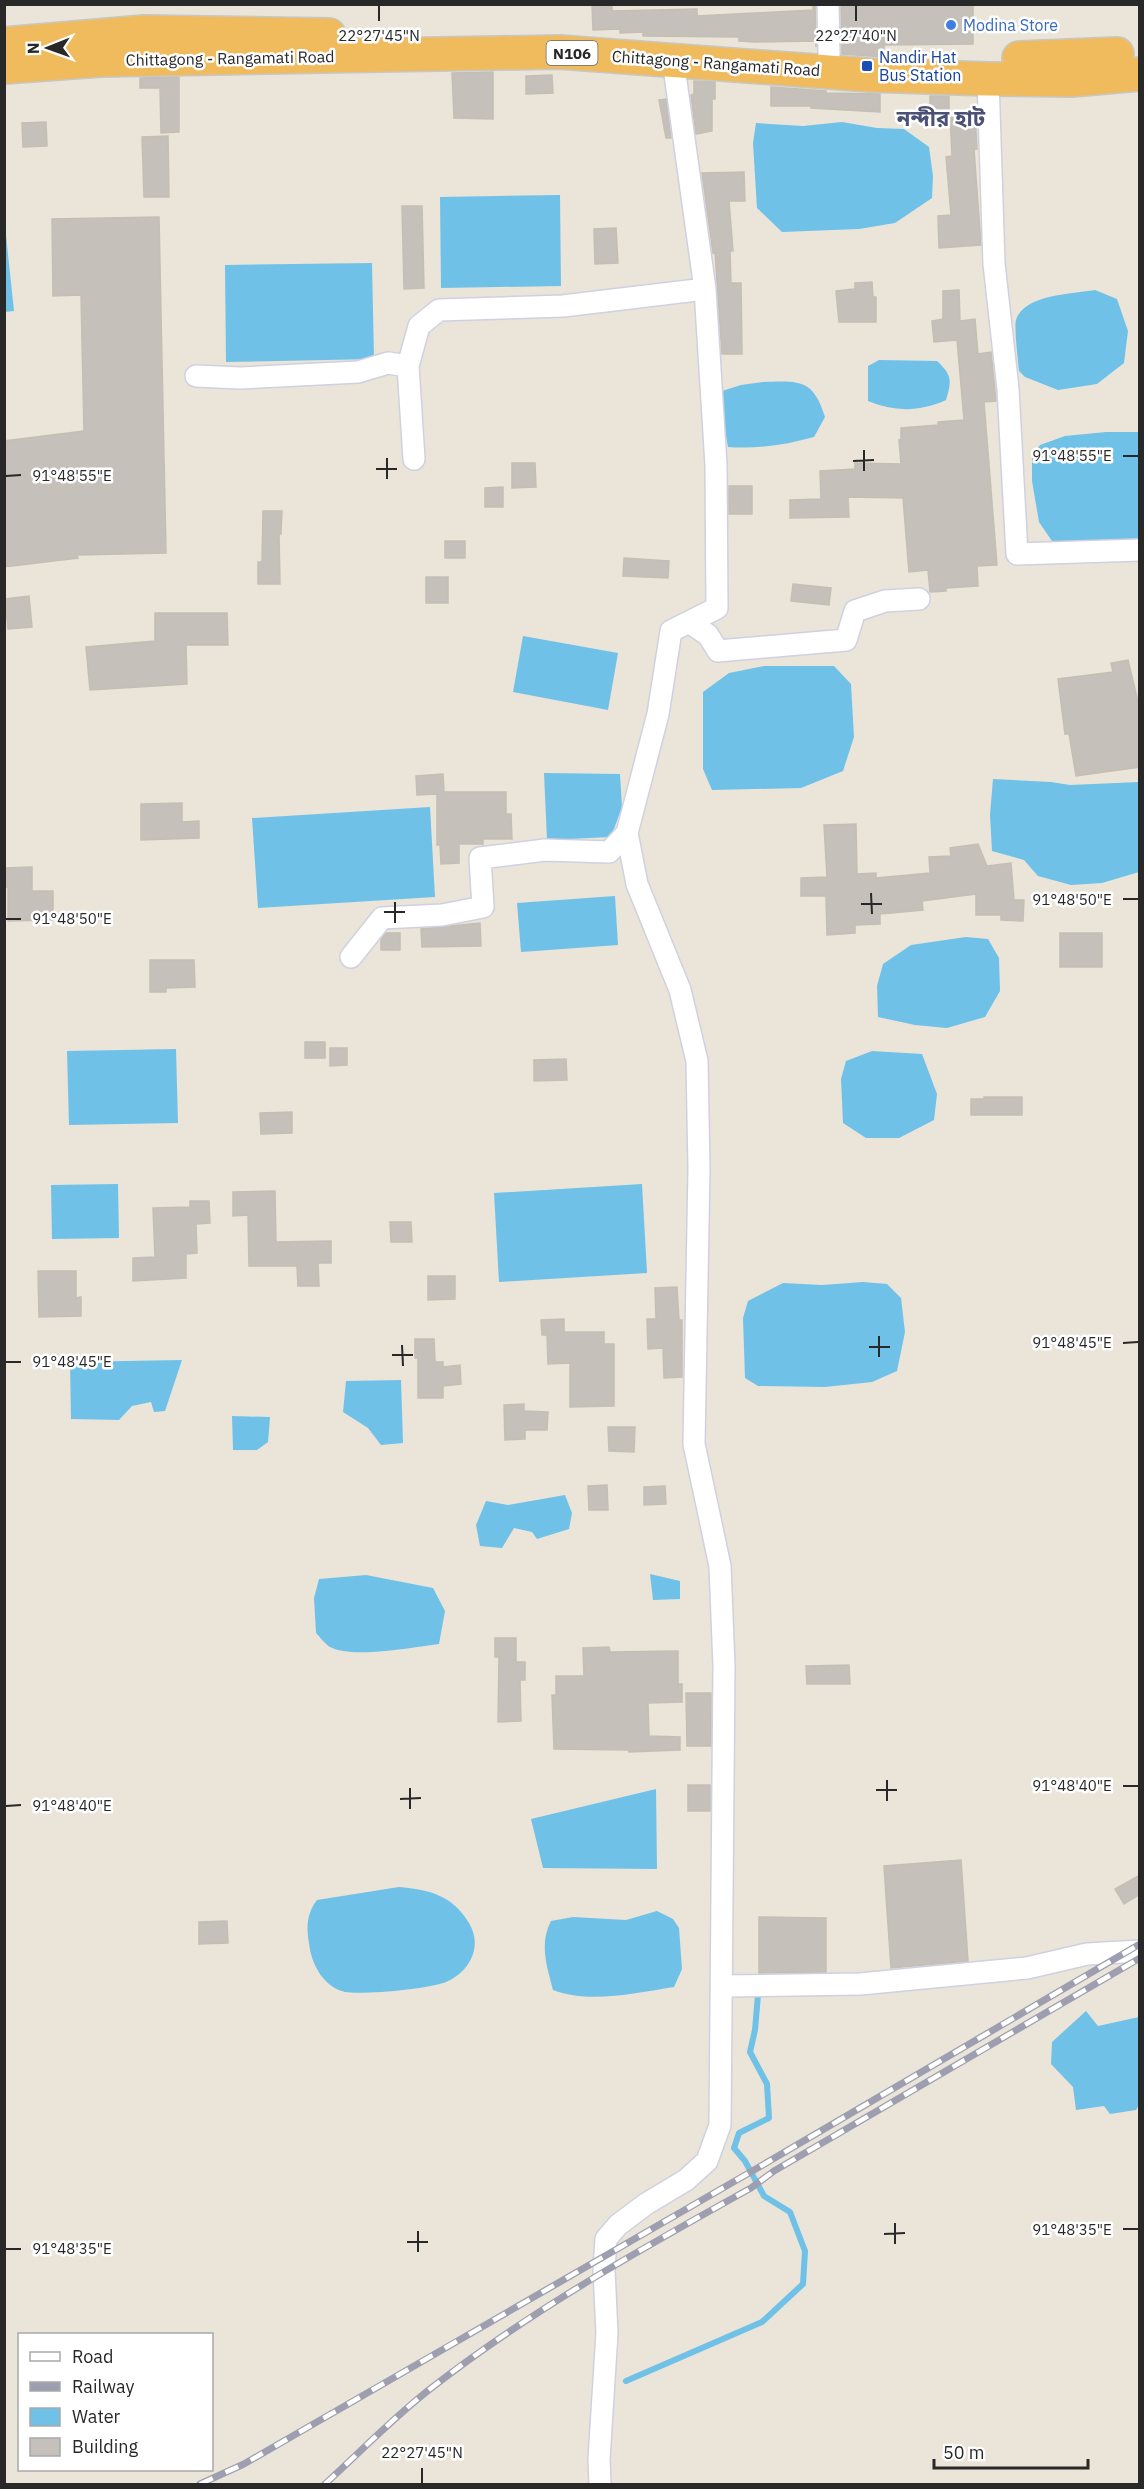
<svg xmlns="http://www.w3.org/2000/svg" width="1144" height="2489" viewBox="0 0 1144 2489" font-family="'IBM Plex Sans','Noto Sans Bengali',sans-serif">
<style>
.water{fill:#70c1e8}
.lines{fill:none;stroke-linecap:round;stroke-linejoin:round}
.stream{stroke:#70c1e8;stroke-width:6}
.building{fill:#c5c0b9;stroke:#c4bfb4;stroke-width:1.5}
.minor-casing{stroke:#cfd1e0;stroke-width:24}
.trunk-casing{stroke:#c7c7c7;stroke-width:36}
.minor{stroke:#fff;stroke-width:21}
.trunk{stroke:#f0bb5c;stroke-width:33}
.rail-casing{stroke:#9d9fb1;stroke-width:7}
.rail{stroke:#fff;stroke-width:4.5;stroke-dasharray:14;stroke-linecap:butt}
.ticks{fill:none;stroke:#282828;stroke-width:2}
.shop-dot{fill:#3f7fe0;stroke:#fff;stroke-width:2}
.transit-dot{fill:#1a4fb4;stroke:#fff;stroke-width:2}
.labels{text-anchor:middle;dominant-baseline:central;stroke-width:5;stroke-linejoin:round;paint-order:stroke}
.shield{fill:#fff;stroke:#686868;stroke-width:1.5}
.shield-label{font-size:15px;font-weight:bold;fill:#282828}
.shop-label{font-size:16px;fill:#366cbe;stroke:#fff;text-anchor:start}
.transit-label{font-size:16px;fill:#164399;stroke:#fff;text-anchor:start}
.street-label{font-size:16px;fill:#282828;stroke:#fff}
.district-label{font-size:22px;font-weight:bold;fill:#4b5075;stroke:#fff}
.ticks-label{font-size:15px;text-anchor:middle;fill:#282828;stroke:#fff;stroke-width:5;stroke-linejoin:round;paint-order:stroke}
</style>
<rect width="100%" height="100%" fill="#eae4d9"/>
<path class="water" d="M842 122 877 128 904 129 929 147 933 176 932 198 895 223 859 229 782 232 757 208 753 143 756 123 803 126Z
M560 195 561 286 441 288 440 197Z
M5 226 14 311 5 312H4Z
M372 263 374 359 226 362 225 265Z
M1095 290 1117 299 1128 331 1124 363 1097 384 1058 390 1025 377 1019 371C1018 360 1014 328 1016 320 1024 294 1073 294 1095 290Z
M879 360 937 361C952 375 952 380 946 400 920 412 894 412 868 401V366Z
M763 382C800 381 813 379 825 417L814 437C785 445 758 449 728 447L722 414V391L741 385Z
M1106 432H1139V540L1054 544 1039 522 1032 481V456L1040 445 1065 436Z
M523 636 618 653 608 710 513 692Z
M764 666H834L851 684 854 737 843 771 801 788 712 790 703 769V692L729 673Z
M544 773 620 774 622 807 611 837 547 840Z
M993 779 1051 782 1070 785 1139 782V872L1102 883 1071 885 1038 876 1024 860 992 851 990 815Z
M430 807 435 897 258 908 252 818Z
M615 896 618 945 521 952 517 903Z
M966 937 988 939 999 958 1000 991 985 1017 947 1028 915 1025 878 1017 877 986 883 964 911 945Z
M176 1049 178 1123 69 1125 67 1051Z
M872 1051 922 1054 937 1094 934 1120 899 1138H866L843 1123 841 1079 846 1061Z
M118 1184 119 1238 52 1239 51 1185Z
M642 1184 647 1273 499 1282 494 1193Z
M863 1282 887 1284 901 1298 905 1332 897 1371 872 1382 825 1387 758 1386 745 1378 743 1318 748 1301 783 1283 822 1285Z
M182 1360 165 1411 154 1412 151 1402 132 1406 119 1420 71 1419 70 1362Z
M401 1380 403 1443 381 1445 368 1428 343 1412 346 1381Z
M232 1416 270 1417 268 1442 257 1450H233Z
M565 1495 572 1513 569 1529 537 1539 532 1532 514 1528 502 1548 480 1546 476 1525 486 1501 508 1505Z
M650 1574 680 1581V1599L653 1600Z
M366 1575 433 1588 445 1611 439 1644C414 1647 352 1659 330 1647 325 1644 320 1637 316 1633L314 1598 319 1579Z
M656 1789 657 1869 543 1868 531 1819Z
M399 1887C430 1890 452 1895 469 1923 483 1946 470 1972 446 1982 430 1989 362 1995 345 1992 323 1987 311 1963 309 1943 306 1927 307 1913 317 1900Z
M657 1911 673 1919 679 1928 682 1969 674 1987C635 1993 590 2004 553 1990 547 1966 539 1944 551 1921L573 1917 626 1920Z
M1086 2011 1098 2026 1139 2017 1140 2103 1136 2110 1110 2114 1104 2106 1076 2110 1073 2087 1051 2064 1052 2042Z"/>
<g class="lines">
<path class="stream" d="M626 2381 762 2322 803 2284 805 2251 790 2212 764 2196 745 2161 734 2148 739 2133 769 2118 767 2084 750 2052 755 2030 758 1995"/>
</g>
<path class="building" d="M592 4H612V11L697 9V16L813 10V4H815L816 47V41L755 42 739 41V37L643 36V32L620 33V29L593 30Z
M841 4 973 5V44L884 45V57L842 54Z
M493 72V119L454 118 452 73Z
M552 75 553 93 526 94V76Z
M179 77V132L161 133 160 88H140V78Z
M694 81 715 82V99H712V131L696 134 691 95 694 94Z
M771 87 826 91V93L880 94V112L811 108V106H771Z
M930 96H949V112L930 111Z
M666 99 671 138H666L659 100Z
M975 113 977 149H974L981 245 939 248 938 216 951 215 946 157 952 156 950 115Z
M46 122 47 146 23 147 22 123Z
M168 136 169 197H144L142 137Z
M744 172 745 201H729L733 251H730L731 283H741L742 354H722L715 252 713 253 702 173Z
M402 206H422L424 288 404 289Z
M159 217 166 553 77 555 78 558 4 567V441L84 431 81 295 53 296 52 219Z
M616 228 618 263 595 264 594 229Z
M872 282 873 297H876V322H839L836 291 855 289V283Z
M959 290 960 321 975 319 978 354 991 352 996 401 984 402 997 565 977 566 978 586 946 588V591L930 592 928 570 909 572 903 498 848 497 849 517 790 518V500L821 499 820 471 855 469V463L901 464 899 440 901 439V428L938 425V422L964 420 957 340 934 342 932 321 943 319V291Z
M512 463H535L536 487 512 488Z
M729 486H752V514H729Z
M503 487V507H485V488Z
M263 511H282L281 534H279L280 584H258V562H262Z
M445 541H465V558H445Z
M624 558 669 561 668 578 623 576Z
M426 577H448V603H426Z
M793 584 831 588 829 605 791 601Z
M29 596 32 627 8 629 5 599Z
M155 613H227L228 645H186L187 684 90 690 86 647 155 641Z
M1128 660 1140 710V767L1076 776 1069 734H1065L1058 679 1113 672 1111 663Z
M443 774 444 792H506V814H511L512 839H483V844H459V863L441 864 440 845H437V794L417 795 416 776Z
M182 803V822L199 821V838L141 840V804Z
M856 824 857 874 876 873V878L930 873 929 857 951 856 950 848 978 844 987 866 1011 863 1014 900H1024L1023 921 1001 920V915H976V894L922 901 923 910 880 914V924L855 925V933L827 935 826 896H801V878L827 877 824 825Z
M32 867V891H53V920L8 921V887H4V868Z
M480 923 481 946 422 947 421 929Z
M386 933H400V950H381V940Z
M1060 933H1102V967H1060Z
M150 960H194L195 987 166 988V992H150Z
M305 1042H325V1058H305Z
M330 1048H347V1065L330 1066Z
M566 1059 567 1080 534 1081V1060Z
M984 1097H1022V1115H971V1099H984Z
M292 1112V1133L261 1134 260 1113Z
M275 1191 276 1242 331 1241V1263H318L319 1286H298L297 1266H249L248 1215 233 1216V1192Z
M190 1201H209L210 1223 196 1224 197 1253 186 1254V1278L133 1281V1258L155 1257 153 1208 190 1207Z
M390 1222H411L412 1242H391Z
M38 1271H76V1298L81 1297V1316L39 1317Z
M428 1276H455V1299L428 1300Z
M677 1287 679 1320H682V1377L664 1378 663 1348 648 1349 647 1319H656L655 1288Z
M564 1319V1332H604V1344H614V1406L570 1407V1363L548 1364 547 1335H542L541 1320Z
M415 1339H434L435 1362H443V1367L460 1365 461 1384 443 1386V1398H418V1358H415Z
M524 1404V1411L548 1412 547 1430H525V1439L505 1440 504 1405Z
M608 1427H635L634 1452 609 1451Z
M607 1485 608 1510H589L588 1486Z
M665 1486 666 1504 644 1505V1487Z
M495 1638H516V1662H525V1680H520L521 1721 498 1722 499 1657H495Z
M609 1647 610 1652 678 1651V1684H682V1702L648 1703 649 1736 680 1737V1750L629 1752V1750L554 1749 552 1695H556V1676H584L583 1648Z
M849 1665 850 1684H807L806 1666Z
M686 1693H711V1746H687Z
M688 1785H710V1811H688Z
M961 1860 968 1961 891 1968 884 1866Z
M1140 1875V1894L1124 1904 1115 1889Z
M759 1917 826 1918V1972L759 1973Z
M227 1921 228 1943 199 1944V1922Z"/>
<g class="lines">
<g class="minor-casing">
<path id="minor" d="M828 4 829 55
M988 79 994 264 1008 389 1017 554 1140 550
M408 366 414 459
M196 376 240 378 358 372 388 363 408 366 419 326 439 310 563 306 705 289
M689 622 708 635 718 651 846 640 855 611 885 601 919 599
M351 957 382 918 442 915 483 907 480 858 545 850 609 852 627 833
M722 1986 860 1984 1027 1968 1087 1954 1140 1951
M600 2484 599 2459 607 2333 604 2270 606 2239 618 2225 646 2204 686 2180 707 2161 720 2125 724 1666 720 1566 694 1444 699 1169 697 1061 680 990 637 884 627 833 658 714 671 631 717 608 716 465 705 289 673 60"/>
</g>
<g class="trunk-casing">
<path id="trunk" d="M4 44 144 32 329 35
M1019 58 1117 54
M4 67 101 60 559 52 869 75 988 79 1071 80 1140 74"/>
</g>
<use href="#minor" class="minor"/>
<use href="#trunk" class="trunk"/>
<g class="rail-casing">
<path id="rail" d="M200 2484 244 2464 761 2166 1140 1944
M325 2484C359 2453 393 2418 430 2389 530 2311 641 2249 751 2188L774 2171 1140 1958"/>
</g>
<use href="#rail" class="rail"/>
</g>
<path class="ticks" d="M379 6V21M856 6V21M864 450V471M1123 456H1138M387 458V479M853 461 874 460M376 469H397M6 476 21 475M871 893 872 914M1123 899H1138M395 902V923M861 904H882M384 912H405M6 919H21M879 1336V1357M1123 1343 1138 1342M402 1345 403 1366M869 1347H890M392 1355H413M6 1362H21M887 1780V1801M1123 1786H1138M410 1788V1809M876 1790H897M400 1799 421 1798M6 1806 21 1805M895 2223V2244M1123 2229H1138M418 2231V2252M884 2234 905 2233M407 2242H428M6 2249H21M422 2468V2483"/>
<circle class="shop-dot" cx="951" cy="25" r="6"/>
<rect class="transit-dot" x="861" y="60" width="12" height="12" rx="3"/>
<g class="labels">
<rect class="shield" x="546.5" y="41" width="51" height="24" rx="4.5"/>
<g class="shield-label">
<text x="572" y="53">N106</text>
</g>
<g class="shop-label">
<text x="963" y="25">Modina Store</text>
</g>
<g class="transit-label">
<text x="879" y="57">Nandir Hat<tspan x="879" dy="18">Bus Station</tspan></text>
</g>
<g class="street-label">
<text transform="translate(230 58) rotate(-1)">Chittagong - Rangamati Road</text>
<text transform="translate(716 63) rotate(4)">Chittagong - Rangamati Road</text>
</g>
<g class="district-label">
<text x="941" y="117">নন্দীর হাট</text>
</g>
</g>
<g class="ticks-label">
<text x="379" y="41">22°27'45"N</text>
<text x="856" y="41">22°27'40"N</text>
<text x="1072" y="461">91°48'55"E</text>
<text x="72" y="481">91°48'55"E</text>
<text x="1072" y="905">91°48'50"E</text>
<text x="72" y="924">91°48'50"E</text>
<text x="1072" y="1348">91°48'45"E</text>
<text x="72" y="1367">91°48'45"E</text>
<text x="1072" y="1791">91°48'40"E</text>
<text x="72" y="1811">91°48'40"E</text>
<text x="1072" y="2235">91°48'35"E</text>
<text x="72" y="2254">91°48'35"E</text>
<text x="422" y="2458">22°27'45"N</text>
</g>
<rect width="1144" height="2489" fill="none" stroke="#282828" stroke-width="12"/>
<rect x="18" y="2333" width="195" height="138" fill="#ffffff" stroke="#a9a9a9" stroke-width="1.5"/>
<rect x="30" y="2352" width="30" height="9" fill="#ffffff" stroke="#a9a9a9" stroke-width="1.5"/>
<text x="72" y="2363" font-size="18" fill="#282828">Road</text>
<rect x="30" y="2382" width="30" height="9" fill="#9d9fb1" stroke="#a9a9a9" stroke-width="1.5"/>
<text x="72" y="2393" font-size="18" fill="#282828">Railway</text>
<rect x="30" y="2408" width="30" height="18" fill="#70c1e8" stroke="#a9a9a9" stroke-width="1.5"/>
<text x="72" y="2423" font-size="18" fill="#282828">Water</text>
<rect x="30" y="2438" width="30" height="18" fill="#c5c0b9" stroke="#a9a9a9" stroke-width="1.5"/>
<text x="72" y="2453" font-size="18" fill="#282828">Building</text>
<g transform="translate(48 48) rotate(269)" stroke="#ffffff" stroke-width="4.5" paint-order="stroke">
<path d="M0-4.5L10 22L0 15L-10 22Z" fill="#282828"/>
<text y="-9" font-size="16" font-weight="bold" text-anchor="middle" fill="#282828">N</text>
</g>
<path d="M934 2459v9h154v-9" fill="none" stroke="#282828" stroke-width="3"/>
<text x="943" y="2459" font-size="18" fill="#282828" stroke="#ffffff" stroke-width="4.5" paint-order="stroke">50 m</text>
</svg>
